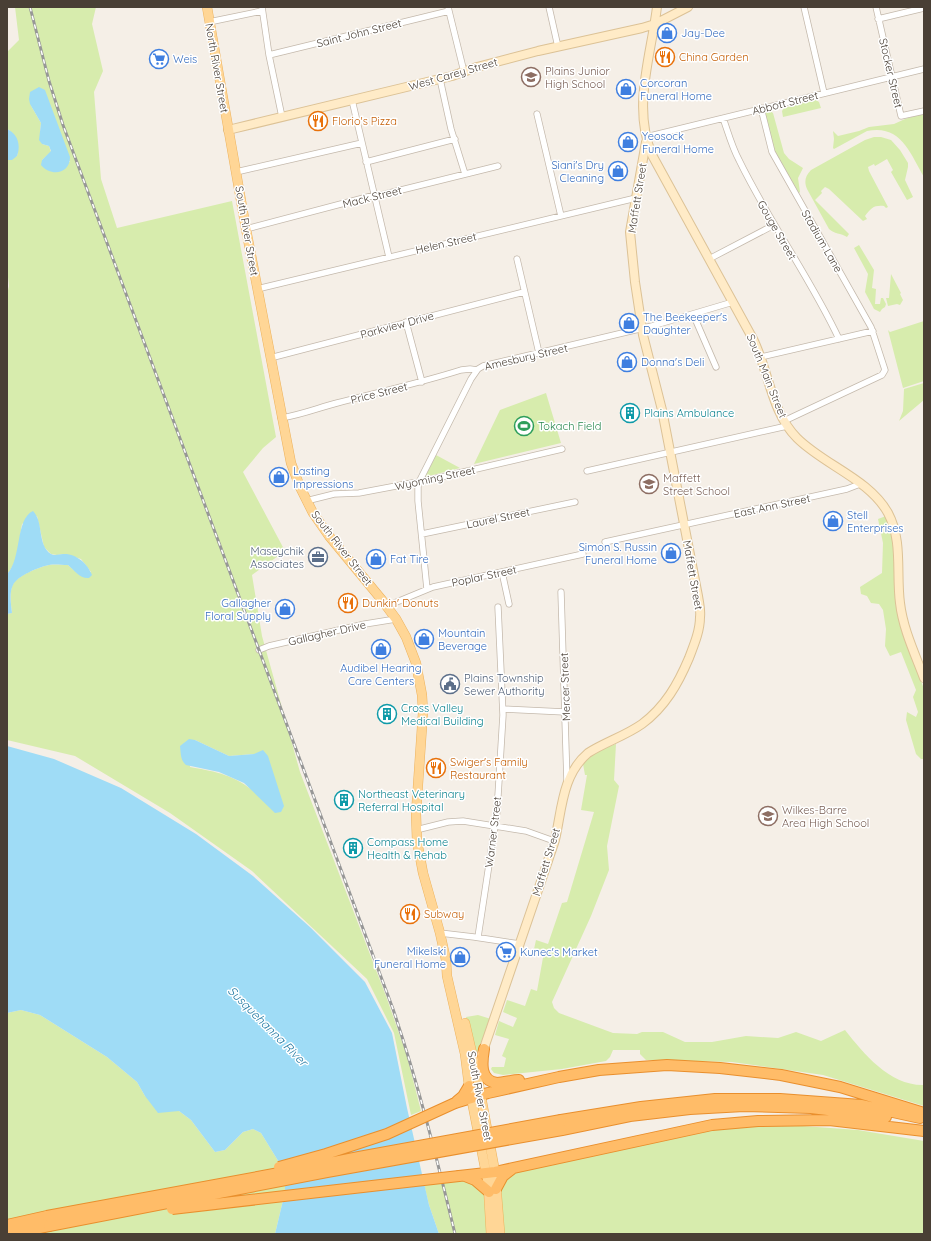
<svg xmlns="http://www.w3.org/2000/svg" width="931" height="1241" viewBox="0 0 931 1241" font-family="Quicksand,sans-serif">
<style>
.green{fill:#d7ecad;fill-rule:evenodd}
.water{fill:#9fdcf6}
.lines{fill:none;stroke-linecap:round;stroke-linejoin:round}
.street-casing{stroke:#c4b9ac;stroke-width:7}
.secondary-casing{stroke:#dcc296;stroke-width:10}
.primary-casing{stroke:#edb25d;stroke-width:10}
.highway-casing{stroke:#e98f2d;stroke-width:12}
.street{stroke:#fff;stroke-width:5.5}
.secondary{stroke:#ffebc7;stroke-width:8}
.primary{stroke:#ffd696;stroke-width:9}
.highway{stroke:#ffbc68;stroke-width:10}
.rail-casing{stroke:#979797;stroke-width:3}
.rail{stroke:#fff;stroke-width:1.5;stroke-dasharray:4.5;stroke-linecap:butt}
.highway-bridge-casing{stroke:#e98f2d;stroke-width:12;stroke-linecap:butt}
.highway-bridge{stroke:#ffbc68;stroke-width:10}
.labels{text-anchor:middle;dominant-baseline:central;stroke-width:3;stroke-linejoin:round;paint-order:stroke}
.street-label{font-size:11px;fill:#493f35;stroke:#fff}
.shop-label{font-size:11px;fill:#366cbe;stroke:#fff;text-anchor:start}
.food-label{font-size:11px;fill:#c56008;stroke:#fff;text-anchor:start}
.education-label{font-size:11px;fill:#785e54;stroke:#fff;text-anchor:start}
.culture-label{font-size:11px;fill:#0d838f;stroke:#fff;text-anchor:start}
.leisure-label{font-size:11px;fill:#27864d;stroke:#fff;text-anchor:start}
.service-label{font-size:11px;fill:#4e5e75;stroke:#fff;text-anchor:end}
.water-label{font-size:12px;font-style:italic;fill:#237ba4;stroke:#fff}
</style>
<rect width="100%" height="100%" fill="#f5efe7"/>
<path class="green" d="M15 7H96L92 24 103 71 94 92 101 179 117 228 232 201 276 437 263 448 243 472 285 551 252 575 262 636 300 772 386 996 407 1056 421 1111 411 1115 394 1033 367 979 252 871 170 813 75 756 7 740V614L12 613C11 604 9 592 13 584 17 576 39 567 49 565 55 564 61 565 68 565L77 573 91 572 81 559 64 554 57 555 51 554 44 547 37 516 22 524C19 540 19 562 7 574V295L9 286 7 268V160L17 156C20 146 17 134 7 129V52L19 40ZM30 104 70 162 42 160 51 152 49 146 42 144 40 132 41 123ZM195 740 229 756 254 754 256 793C234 775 218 772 190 767Z
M816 100 819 102 821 108 783 117 782 111 784 108Z
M770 111 773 113 784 153 789 159 803 168 798 178 800 192 799 193 773 149 765 112Z
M924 113V177C910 153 901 124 867 131L834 149 833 148 834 139 833 131 838 136 859 131 869 127 894 124 905 119Z
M874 137H881L891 140 900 150 908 163V167L905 180 913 197 907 200 891 172 893 170 887 159 875 166 874 164 868 167 869 171 888 207 886 208 884 206C874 205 871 208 865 216L867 219 863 221 829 189 825 187 821 191 822 193 815 200 849 234 847 237C841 233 834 234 829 229L807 189C804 182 805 176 811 170L865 140Z
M859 245 874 270 872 288 876 289 875 304H880L881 298H883L886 304 885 307 882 309 880 312 874 309 865 292 868 274 854 248Z
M891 274 901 293 900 294 903 300 900 305 897 304 888 306 886 298H889Z
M924 321V381L903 388 888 330 890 332Z
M924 383V400L899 421 903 411 904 389Z
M546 393 561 443 474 464 500 410Z
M436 455 460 468 425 477Z
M886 516 893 540 896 608 901 627 924 689V759H921L916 754 906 720 907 712 916 717 918 712 913 697 916 690 901 652 890 656 885 646 886 629 883 610 879 604 871 603 867 596 861 594 860 587 882 573 883 543 878 519Z
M616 744 614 780 619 786 607 846 609 870 591 916 552 1002 554 1008 559 1013 613 1033 637 1034 642 1032H663L685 1042H712L746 1036 778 1038 796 1032 821 1041 845 1030C864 1054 890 1086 924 1085V1106L823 1075 732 1062 646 1060 640 1054V1050H613L610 1057 606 1061 562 1069 503 1075 494 1073 491 1069 492 1067H504L506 1058 502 1056 509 1039 495 1035 499 1021 513 1027 517 1018 503 1012 507 1000 525 1006 531 989 537 991 544 952 534 949 536 940 548 944 562 903 567 902 594 812 581 810 587 775H585L583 764C593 751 601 750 616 744Z
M21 1010 40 1015 107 1057 137 1082 145 1096 179 1111 191 1120 215 1152 225 1150 243 1132 253 1129 261 1133 285 1172V1192L275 1234H16L7 1219V1013Z
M478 1015 491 1019 480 1051 478 1052 475 1051 466 1017Z
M789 1125 858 1130 924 1141V1234H439L429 1205 424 1184 524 1171 716 1129Z"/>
<path class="water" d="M39 87 45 90 70 157C70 174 51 177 41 165L42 160 51 151 49 146 42 144 39 140 41 123 30 104 29 99 30 92Z
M7 129C18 134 21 145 17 156L12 160H7Z
M33 511C44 522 37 545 51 554 55 556 59 554 63 554 76 553 88 564 92 575L89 578C80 579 74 570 68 565 61 565 55 564 49 565 39 567 17 576 13 585 9 593 11 604 12 613L7 614V574C22 559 15 519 33 511Z
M189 739 195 740 229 756 254 754 263 750 268 756 284 806 281 812 275 813 244 783 219 772 186 765C180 760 181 753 180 746Z
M7 746 54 759 121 788 196 834 253 876 311 928 365 982 392 1033 407 1108 429 1205 439 1234H275L285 1192V1172L261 1133 253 1129 243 1132 225 1150 215 1152 191 1120 179 1111 158 1113 145 1096 137 1082 107 1057 40 1015 21 1010 7 1013Z"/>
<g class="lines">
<g class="street-casing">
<path id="street" d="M262 7 269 55 282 117
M448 7 464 72
M549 7 558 47
M804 7 824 93
M876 7 901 116 924 111
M878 19 924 8
M209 22 262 11
M269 55 449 11
M440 79 451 129 465 174
M352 100 389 257
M761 108 772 152 871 327 885 370 882 375 784 421
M537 114 561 216
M723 118C728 132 732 147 739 160 769 222 810 277 839 339
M646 137 924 69
M366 162 455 139
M236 172 362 143
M246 229 375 195H381L498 166
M517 259 539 353
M709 259 774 225
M257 289 636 198
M693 314 716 367
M406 322 422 382
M761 357 873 331
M270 358 524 292
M281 418C301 415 318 408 337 403 379 392 420 383 461 370L470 369 477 370
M587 471 787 426
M306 501 334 494 359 493 433 479 562 449
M422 534 575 502
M605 542 847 489 860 484
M502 572 509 604
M427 589 418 501V484L471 379 478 369 483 366 652 326 733 302
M561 592 567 782
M387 606 433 587 583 554
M259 650 269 646 365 624 396 619
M503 709 565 712
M416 830 448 822 463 821 526 831 554 841
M440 933 474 937 520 944
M478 937 497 812 503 715 498 607"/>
</g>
<g class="secondary-casing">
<path id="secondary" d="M657 7C651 56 632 107 652 155L753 339C769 371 771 412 797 438 824 465 869 479 888 513 903 541 896 573 900 603 903 629 915 654 924 678
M228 130 452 76 477 67 538 51 642 28 655 24 688 7
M482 1054 548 861C550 854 553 847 555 840 562 809 562 775 588 753 605 742 625 736 642 724 665 707 678 684 689 658 694 645 700 631 700 617 701 610 699 603 698 596L662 410 643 335 635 282 630 232 646 142"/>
</g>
<g class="primary-casing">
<path id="primary" d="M207 7 246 229 291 463 300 487 313 513 329 536 382 600 396 619 406 637 416 663 422 695 423 712 416 814 417 841 423 873 440 933 446 960 447 976 465 1054 469 1086 488 1183 491 1234
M465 1023 477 1075 495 1172 500 1234"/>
</g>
<g class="highway-casing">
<path id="highway" d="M484 1049C482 1061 479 1081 497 1083 504 1083 512 1080 519 1080
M457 1101 463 1096 469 1086
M455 1103 488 1093 559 1077 599 1070 667 1065 720 1068 781 1075 840 1087 924 1113
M561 1120 641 1107 715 1099H780L861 1105 920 1118
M562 1130 630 1116 690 1109 744 1106 811 1108 886 1117
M459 1176 495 1172 712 1125 758 1121 829 1120 924 1131
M465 1176 475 1180 489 1192
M496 1189 503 1176 512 1169
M7 1225 47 1216
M10 1234 49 1226"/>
</g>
<use href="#street" class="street"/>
<use href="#secondary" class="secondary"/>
<use href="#primary" class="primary"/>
<use href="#highway" class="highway"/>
<g class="rail-casing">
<path id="rail" d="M30 7 49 81 63 125 393 1009C418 1083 437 1159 455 1234"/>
</g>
<use href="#rail" class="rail"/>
<g class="highway-bridge-casing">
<path id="highway-bridge" d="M279 1167 326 1154 387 1134 455 1103
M172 1209 459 1176
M47 1216 295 1170 359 1157 561 1120
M49 1226 327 1172 562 1130"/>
</g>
<use href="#highway-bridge" class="highway-bridge"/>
</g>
<defs>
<g id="shop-ring" transform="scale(1)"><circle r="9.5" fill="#fff" stroke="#3f7fe0" stroke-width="1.5"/><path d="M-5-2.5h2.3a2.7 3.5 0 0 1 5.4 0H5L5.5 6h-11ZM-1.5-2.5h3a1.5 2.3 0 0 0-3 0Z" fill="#3f7fe0"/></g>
<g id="restaurant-ring" transform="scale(1)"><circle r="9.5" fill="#fff" stroke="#e8710a" stroke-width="1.5"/><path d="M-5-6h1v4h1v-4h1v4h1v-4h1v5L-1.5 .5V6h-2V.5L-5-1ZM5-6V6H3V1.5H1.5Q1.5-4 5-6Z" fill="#e8710a"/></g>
<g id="supermarket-ring" transform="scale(1)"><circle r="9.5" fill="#fff" stroke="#3f7fe0" stroke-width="1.5"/><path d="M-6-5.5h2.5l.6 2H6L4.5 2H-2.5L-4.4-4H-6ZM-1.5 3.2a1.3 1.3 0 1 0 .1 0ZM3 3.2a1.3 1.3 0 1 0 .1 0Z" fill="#3f7fe0"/></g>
<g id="school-ring" transform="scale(1)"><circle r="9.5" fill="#fff" stroke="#8d6e63" stroke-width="1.5"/><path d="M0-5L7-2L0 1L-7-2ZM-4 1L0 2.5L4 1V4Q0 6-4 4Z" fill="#8d6e63"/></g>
<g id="building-ring" transform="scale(1)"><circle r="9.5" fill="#fff" stroke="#0f9aa8" stroke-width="1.5"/><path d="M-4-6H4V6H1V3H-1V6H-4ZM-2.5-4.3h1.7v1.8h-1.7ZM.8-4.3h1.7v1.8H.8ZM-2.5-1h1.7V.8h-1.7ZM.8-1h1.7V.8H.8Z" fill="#0f9aa8"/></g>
<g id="stadium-ring" transform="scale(1)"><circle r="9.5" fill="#fff" stroke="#2e9e5b" stroke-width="1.5"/><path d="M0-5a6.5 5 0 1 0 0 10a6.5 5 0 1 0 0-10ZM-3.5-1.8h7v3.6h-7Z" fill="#2e9e5b"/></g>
<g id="office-ring" transform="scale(1)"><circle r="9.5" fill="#fff" stroke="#5c6f8a" stroke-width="1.5"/><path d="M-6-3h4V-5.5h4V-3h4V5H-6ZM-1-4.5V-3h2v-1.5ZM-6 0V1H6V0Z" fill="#5c6f8a"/></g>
<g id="civic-ring" transform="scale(1)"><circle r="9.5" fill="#fff" stroke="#5c6f8a" stroke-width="1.5"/><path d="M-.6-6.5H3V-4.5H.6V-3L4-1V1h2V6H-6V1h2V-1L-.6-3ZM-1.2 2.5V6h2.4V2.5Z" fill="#5c6f8a"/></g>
</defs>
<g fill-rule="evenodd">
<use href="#shop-ring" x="667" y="33"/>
<use href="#restaurant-ring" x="665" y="57"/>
<use href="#supermarket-ring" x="159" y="59"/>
<use href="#school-ring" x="531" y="77"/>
<use href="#shop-ring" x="626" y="89"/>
<use href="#restaurant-ring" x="318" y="121"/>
<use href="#shop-ring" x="628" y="142"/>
<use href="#shop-ring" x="618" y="171"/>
<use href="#shop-ring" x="629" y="323"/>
<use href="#shop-ring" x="627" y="362"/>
<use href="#building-ring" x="630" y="413"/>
<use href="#stadium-ring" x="524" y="426"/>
<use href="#shop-ring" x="279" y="477"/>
<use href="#school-ring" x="649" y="484"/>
<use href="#shop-ring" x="833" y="521"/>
<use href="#shop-ring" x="671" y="553"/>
<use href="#office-ring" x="318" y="557"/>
<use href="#shop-ring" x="376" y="559"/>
<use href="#restaurant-ring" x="348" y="603"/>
<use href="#shop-ring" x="285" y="609"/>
<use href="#shop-ring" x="424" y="639"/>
<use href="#shop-ring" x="381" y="649"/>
<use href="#civic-ring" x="450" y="684"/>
<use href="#building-ring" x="387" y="714"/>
<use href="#restaurant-ring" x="436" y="768"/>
<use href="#building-ring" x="344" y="800"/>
<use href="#school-ring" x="768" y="816"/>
<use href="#building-ring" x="353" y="848"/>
<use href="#restaurant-ring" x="410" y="914"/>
<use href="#supermarket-ring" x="506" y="952"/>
<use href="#shop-ring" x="460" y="957"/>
</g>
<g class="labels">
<g class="street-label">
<text transform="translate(359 33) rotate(-14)">Saint John Street</text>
<text transform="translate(217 68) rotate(80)">North River Street</text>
<text transform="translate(891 73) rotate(77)">Stocker Street</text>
<text transform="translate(453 74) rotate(-16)">West Carey Street</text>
<text transform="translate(785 103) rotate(-14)">Abbott Street</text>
<text transform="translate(372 197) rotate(-14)">Mack Street</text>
<text transform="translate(637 198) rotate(-81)">Maffett Street</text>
<text transform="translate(777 230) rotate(60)">Gouge Street</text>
<text transform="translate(247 231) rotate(80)">South River Street</text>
<text transform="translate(822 241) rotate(60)">Stadium Lane</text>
<text transform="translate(446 243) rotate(-13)">Helen Street</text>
<text transform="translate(397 325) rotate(-15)">Parkview Drive</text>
<text transform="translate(526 357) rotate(-13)">Amesbury Street</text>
<text transform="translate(767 376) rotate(68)">South Main Street</text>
<text transform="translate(379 393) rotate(-14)">Price Street</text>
<text transform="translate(435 478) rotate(-12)">Wyoming Street</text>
<text transform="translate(772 506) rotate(-12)">East Ann Street</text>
<text transform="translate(498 518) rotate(-12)">Laurel Street</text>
<text transform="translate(342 548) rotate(52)">South River Street</text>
<text transform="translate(693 575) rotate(80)">Maffett Street</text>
<text transform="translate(484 576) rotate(-12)">Poplar Street</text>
<text transform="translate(327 633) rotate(-13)">Gallagher Drive</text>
<text transform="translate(565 687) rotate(-92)">Mercer Street</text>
<text transform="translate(493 832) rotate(-83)">Warner Street</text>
<text transform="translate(546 862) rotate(-73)">Maffett Street</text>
<text transform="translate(480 1096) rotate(79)">South River Street</text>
</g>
<g class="shop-label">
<text x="681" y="33">Jay-Dee</text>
<text x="173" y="59">Weis</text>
<text x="640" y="83">Corcoran<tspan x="640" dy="13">Funeral Home</tspan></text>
<text x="642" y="136">Yeosock<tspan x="642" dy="13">Funeral Home</tspan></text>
<text x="604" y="165" text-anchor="end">Siani's Dry<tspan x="604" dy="13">Cleaning</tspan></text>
<text x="643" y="317">The Beekeeper's<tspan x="643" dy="13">Daughter</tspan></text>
<text x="641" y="362">Donna's Deli</text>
<text x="293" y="471">Lasting<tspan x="293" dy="13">Impressions</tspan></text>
<text x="847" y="515">Stell<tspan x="847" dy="13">Enterprises</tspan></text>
<text x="657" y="547" text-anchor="end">Simon S. Russin<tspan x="657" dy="13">Funeral Home</tspan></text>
<text x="390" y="559">Fat Tire</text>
<text x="271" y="603" text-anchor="end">Gallagher<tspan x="271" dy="13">Floral Supply</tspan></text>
<text x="438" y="633">Mountain<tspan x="438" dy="13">Beverage</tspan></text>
<text x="381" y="668" text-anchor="middle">Audibel Hearing<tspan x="381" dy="13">Care Centers</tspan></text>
<text x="446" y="951" text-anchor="end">Mikelski<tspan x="446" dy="13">Funeral Home</tspan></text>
<text x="520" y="952">Kunec's Market</text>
</g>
<g class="food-label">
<text x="679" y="57">China Garden</text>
<text x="332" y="121">Florio's Pizza</text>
<text x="362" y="603">Dunkin' Donuts</text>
<text x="450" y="762">Swiger's Family<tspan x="450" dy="13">Restaurant</tspan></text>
<text x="424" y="914">Subway</text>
</g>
<g class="education-label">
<text x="545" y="71">Plains Junior<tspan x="545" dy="13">High School</tspan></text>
<text x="663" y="478">Maffett<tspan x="663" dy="13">Street School</tspan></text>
<text x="782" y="810">Wilkes-Barre<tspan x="782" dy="13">Area High School</tspan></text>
</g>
<g class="culture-label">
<text x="644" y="413">Plains Ambulance</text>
<text x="401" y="708">Cross Valley<tspan x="401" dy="13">Medical Building</tspan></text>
<text x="358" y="794">Northeast Veterinary<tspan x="358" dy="13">Referral Hospital</tspan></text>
<text x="367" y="842">Compass Home<tspan x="367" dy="13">Health &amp; Rehab</tspan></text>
</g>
<g class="leisure-label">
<text x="538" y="426">Tokach Field</text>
</g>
<g class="service-label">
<text x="304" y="551">Maseychik<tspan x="304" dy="13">Associates</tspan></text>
<text x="464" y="678" text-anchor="start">Plains Township<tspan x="464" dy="13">Sewer Authority</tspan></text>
</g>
<g class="water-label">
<text transform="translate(268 1026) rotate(45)">Susquehanna River</text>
</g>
</g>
<rect width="931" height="1241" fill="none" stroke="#493f35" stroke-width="16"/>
</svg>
